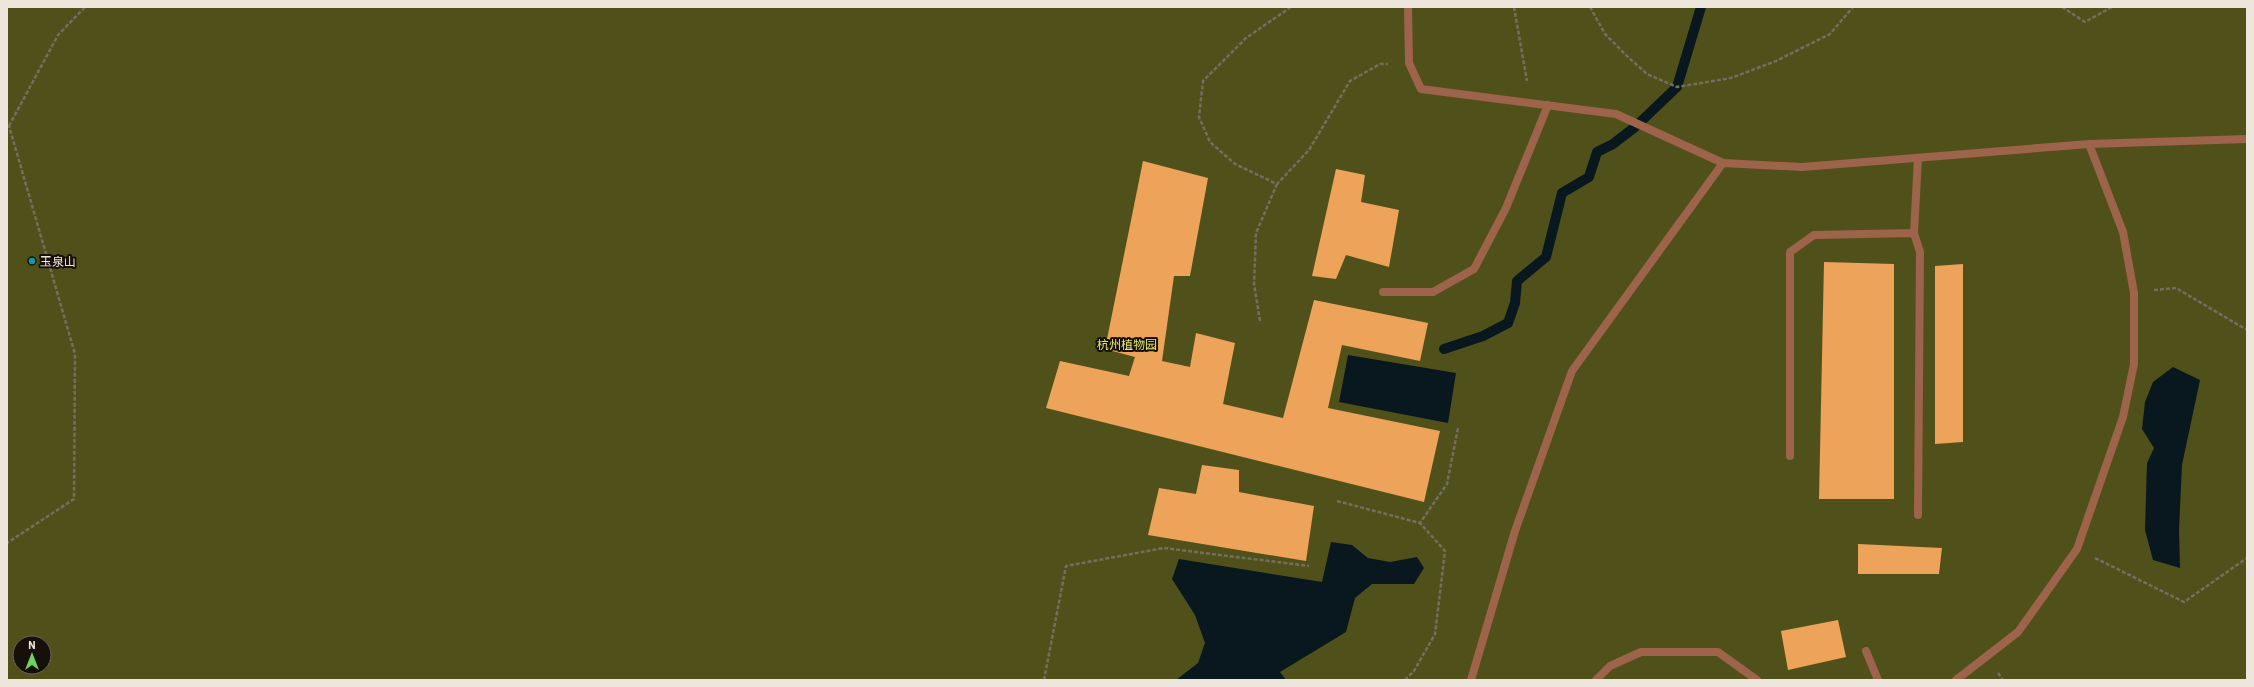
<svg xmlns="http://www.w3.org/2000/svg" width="2254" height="687" viewBox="0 0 2254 687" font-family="Barlow,'Noto Sans SC',sans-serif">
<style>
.green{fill:#50511a;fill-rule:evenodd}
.water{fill:#09171f}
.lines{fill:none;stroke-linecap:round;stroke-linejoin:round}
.stream{stroke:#09171f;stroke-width:10}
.building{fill:#eea35b}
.path{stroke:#766d60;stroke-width:2.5;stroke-dasharray:4 2;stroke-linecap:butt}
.service{stroke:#9d634b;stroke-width:8}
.culture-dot{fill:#0f9aa8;stroke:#15100a;stroke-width:1.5}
.labels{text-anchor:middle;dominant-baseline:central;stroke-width:4;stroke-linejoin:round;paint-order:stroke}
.poi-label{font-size:12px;fill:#ede6dd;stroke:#15100a;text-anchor:start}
.park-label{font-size:12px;fill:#e8ec65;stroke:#15100a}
</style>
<rect width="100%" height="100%" fill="#312718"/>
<path class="green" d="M7 7H2247V680H7ZM20 643H44V667H20Z"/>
<path class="water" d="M1348 355 1456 373 1448 423 1339 402Z
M2173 367 2200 380 2182 465 2179 530 2180 568 2153 560 2145 530 2147 463 2154 448 2142 429 2145 402 2153 382Z
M1331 542 1352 545 1368 558 1390 562 1417 557 1424 568 1414 584H1372L1355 598 1346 632 1280 672 1286 680H1176L1198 663 1205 643 1195 615 1172 579 1179 559 1322 582Z"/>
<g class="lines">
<path class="stream" d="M1444 349 1483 336 1508 323 1515 303 1517 281 1546 257 1562 193 1589 177 1597 152 1613 144 1635 127 1677 87 1701 7"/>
</g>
<path class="building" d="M1143 161 1208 178 1190 276H1174L1162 361 1190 367 1196 333 1235 343 1223 404 1283 418 1314 300 1428 323 1420 361 1342 345 1328 408 1440 431 1424 502 1046 408 1060 361 1129 376 1135 357 1105 349Z
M1336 169 1365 175 1361 202 1399 210 1389 267 1346 255 1336 279 1312 276Z
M1824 262 1894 264V499H1819Z
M1963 264V442L1935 444V266Z
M1202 465 1239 470V492L1314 506 1306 561 1148 535 1159 488 1196 494Z
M1858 544 1942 548 1939 574H1858Z
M1838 620 1846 657 1788 670 1781 631Z"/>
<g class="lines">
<path class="path" d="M1291 7 1246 38 1203 81 1199 117 1210 142 1235 164 1277 184 1309 150 1350 81 1380 64H1388
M1514 7 1527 81
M1590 7 1605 34 1629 58 1647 74 1677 87 1731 78 1776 61 1830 34 1853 7
M2062 7 2085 22 2112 7
M7 126H9L75 354 74 499 7 543
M9 126 58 35 85 7
M2154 290 2176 288 2247 330
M1260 321 1254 284 1256 233 1277 184
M1337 501 1420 523 1447 484 1458 428
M2095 558 2184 602 2247 558
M1998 673 2003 680
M1044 680 1066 566 1164 548 1309 566
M1405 680 1414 671 1435 634 1445 551 1420 523"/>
<path class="service" d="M1408 7 1409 63 1421 89 1616 114 1723 163 1802 167 2089 144 2247 139
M1918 158 1914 233 1920 252 1918 515
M1383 292H1433L1474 269 1506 208 1548 105
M1790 456V252L1814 235 1914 233
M1866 651 1878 680
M1471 680 1515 531 1572 371 1723 163
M1596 680 1610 666 1641 652H1718L1757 680
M1956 680 2018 632 2077 549 2123 417 2134 364V293L2123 232 2089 144"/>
</g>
<circle class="culture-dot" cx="32" cy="261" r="4"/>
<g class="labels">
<g class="poi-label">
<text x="40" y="261">玉泉山</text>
</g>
<g class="park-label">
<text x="1127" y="344">杭州植物园</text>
</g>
</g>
<rect width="2254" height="687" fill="none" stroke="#ede6dd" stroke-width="16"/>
<g transform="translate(32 655)"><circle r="19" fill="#15100a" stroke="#6b665e"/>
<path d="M0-3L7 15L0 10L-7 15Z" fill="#71d35e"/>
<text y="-6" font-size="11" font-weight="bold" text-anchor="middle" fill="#ede6dd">N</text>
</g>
</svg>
